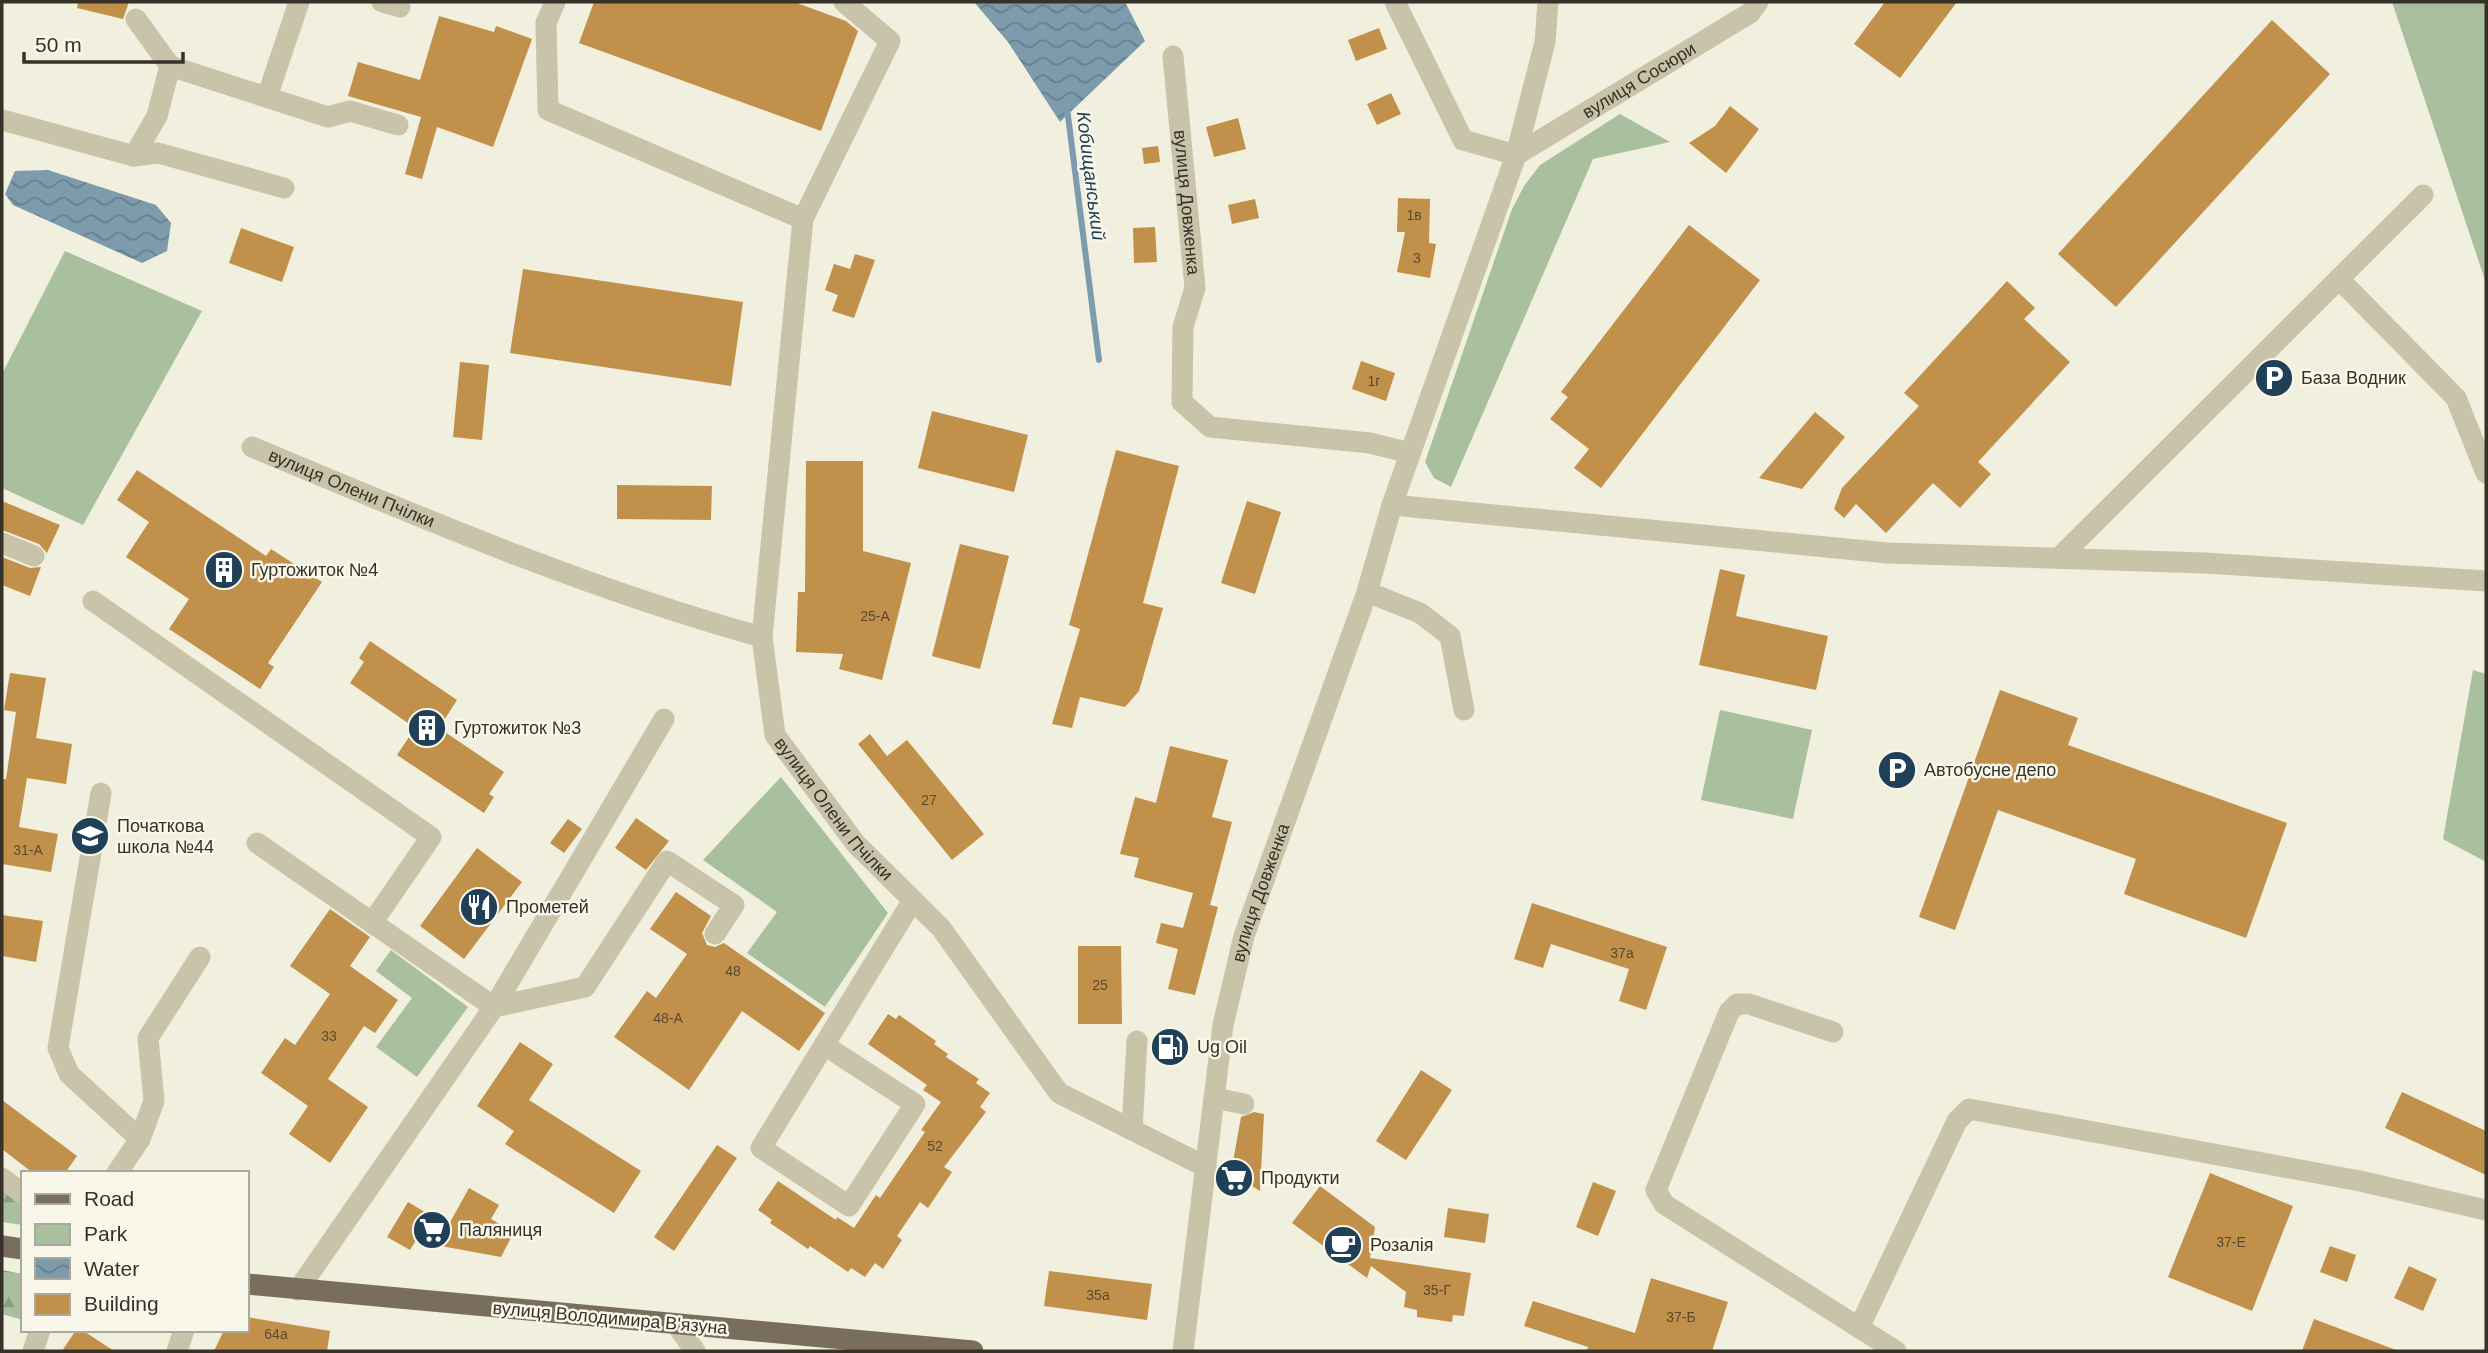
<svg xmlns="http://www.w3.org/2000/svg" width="2488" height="1353" viewBox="0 0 2488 1353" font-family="Arial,sans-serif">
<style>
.green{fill:#a9c09e}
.forest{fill:url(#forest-firs)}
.water{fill:url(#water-waves)}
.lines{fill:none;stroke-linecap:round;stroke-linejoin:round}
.stream{stroke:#7d9bad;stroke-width:6}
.building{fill:#c1904b}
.minor{stroke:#c9c3a9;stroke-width:21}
.major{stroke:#786e5b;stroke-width:21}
.labels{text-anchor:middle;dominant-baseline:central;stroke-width:5;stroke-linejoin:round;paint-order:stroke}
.number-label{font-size:14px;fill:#5a4a32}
.street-label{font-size:18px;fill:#373229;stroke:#f9f7e9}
.poi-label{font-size:18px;fill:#373229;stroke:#f9f7e9;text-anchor:start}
.water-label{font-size:19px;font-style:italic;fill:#204057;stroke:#f9f7e9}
</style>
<defs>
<pattern id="forest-firs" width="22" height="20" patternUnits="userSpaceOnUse" patternTransform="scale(1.75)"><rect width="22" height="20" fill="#a9c09e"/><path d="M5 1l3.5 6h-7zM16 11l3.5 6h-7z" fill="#8a9d81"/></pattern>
<pattern id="water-waves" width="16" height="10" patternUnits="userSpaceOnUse" patternTransform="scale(1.75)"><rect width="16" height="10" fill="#7d9bad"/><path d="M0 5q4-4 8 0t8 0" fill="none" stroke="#677f8d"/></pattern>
</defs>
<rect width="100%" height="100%" fill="#f1efdd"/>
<path class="green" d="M2392 2 2486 3V283Z
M1620 114 1670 142 1593 159 1451 487 1434 478 1425 462 1512 209 1524 186 1540 165Z
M65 251 202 311 83 525 2 488V374Z
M2473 670 2486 674V862L2443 839Z
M1720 710 1812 730 1793 819 1701 800Z
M781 777 888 913 825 1007 747 953 777 912 703 860Z
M391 950 468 1007 417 1077 376 1047 412 998 376 971Z"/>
<path class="forest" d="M2 1181 23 1201V1225L2 1222Z
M2 1270 23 1274V1320L2 1314Z"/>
<path class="water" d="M974 2H1125L1145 41 1060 122 1008 42Z
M48 170 156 205 171 223 167 251 142 263 13 205 5 194 15 171Z"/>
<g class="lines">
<path class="stream" d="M1067 108 1099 360"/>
</g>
<path class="building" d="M78 2H129L123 19 77 8Z
M594 2H794L846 21 858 31 821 131 579 43Z
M1885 2H1957L1900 78 1854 44Z
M439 16 494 32 496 26 532 39 493 147 437 127 422 179 405 174 421 117 348 96 358 62 420 80Z
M2272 20 2330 74 2116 307 2058 254Z
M1379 28 1387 49 1356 61 1348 40Z
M1391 93 1401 114 1377 125 1367 104Z
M1730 106 1759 129 1726 173 1689 143 1715 126Z
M1238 118 1246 149 1214 157 1206 127Z
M1158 146 1160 162 1144 164 1142 148Z
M1398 198 1430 199 1429 243 1436 244 1430 278 1397 272 1405 232H1397Z
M1255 199 1259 218 1232 224 1228 205Z
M1689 225 1760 280 1601 488 1574 468 1589 449 1550 419 1568 397 1561 392Z
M1155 227 1157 262 1134 263 1133 228Z
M241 228 294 247 282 282 229 263Z
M855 254 875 260 854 318 832 311 838 295 825 290 834 264 850 269Z
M523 269 743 302 731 386 510 353Z
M2007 281 2035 308 2024 319 2070 362 1978 462 1991 474 1960 508 1933 483 1886 533 1856 504 1844 518 1834 509 1842 488 1919 406 1904 393Z
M1361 361 1395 373 1386 401 1352 389Z
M460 362 489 365 482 440 453 437Z
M932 411 1028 435 1014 492 918 468Z
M1815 412 1845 437 1802 489 1759 478Z
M1116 450 1179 466 1143 603 1163 608 1139 691 1125 707 1080 697 1072 728 1052 724 1080 629 1069 625Z
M806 461H863V551L911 563 882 680 839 669 843 654 796 652 798 592H805Z
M137 470 266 556 271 549 322 582 268 663 274 667 260 689 169 629 189 599 126 557 149 522 117 500Z
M617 485 712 486 711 520 617 519Z
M2 501 60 525 47 553 39 544 2 530Z
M1247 501 1281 512 1255 594 1221 583Z
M960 544 1009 556 980 669 932 656Z
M2 557 30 568 41 567 30 596 2 585Z
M1720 569 1745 575 1736 616 1828 636 1816 690 1699 665Z
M370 641 457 700 439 728 504 772 489 794 494 797 484 813 397 755 415 728 350 683 364 662 359 658Z
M10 673 46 678 36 738 72 744 66 784 27 778 19 827 58 834 51 872 2 864V779H6L16 712 4 710Z
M2000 690 2078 718 2068 745 2287 823 2246 938 2124 894 2136 859 1998 810 1955 930 1919 917Z
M870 734 887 756 907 740 984 834 952 860 858 744Z
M1170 746 1228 760 1212 817 1232 822 1210 905 1218 907 1195 995 1168 989 1178 949 1156 943 1161 923 1183 928 1193 893 1134 877 1139 858 1120 854 1135 797 1156 803Z
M636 818 669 841 646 870 615 848Z
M568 819 582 829 564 853 550 843Z
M477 848 522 882 464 959 420 926Z
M676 892 711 916 702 933 707 945 715 947 724 943 825 1013 799 1051 742 1011 689 1090 614 1037 647 991 656 998 687 954 650 929Z
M1532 903 1667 947 1646 1010 1619 1001 1629 969 1551 944 1543 968 1514 959Z
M330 909 370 937 350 966 398 1000 375 1033 364 1026 328 1079 368 1107 330 1163 289 1134 308 1106 261 1073 285 1038 295 1045 330 994 290 966Z
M2 915 43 921 36 962 2 956Z
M1078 946H1121L1122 1024H1078Z
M888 1014 896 1019 899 1015 936 1041 934 1044 948 1054 946 1057 979 1079 976 1083 990 1093 980 1107 986 1112 944 1167 952 1172 928 1208 920 1202 897 1236 902 1240 883 1269 875 1263 865 1277 851 1268 848 1272 810 1246 808 1249 770 1223 772 1220 758 1210 778 1181 836 1220 837 1217 854 1228 876 1195 880 1198 925 1132 921 1130 941 1102 923 1090 927 1085 868 1044Z
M520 1042 553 1064 529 1100 641 1171 614 1213 505 1144 514 1131 477 1106Z
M1421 1070 1452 1090 1406 1160 1376 1141Z
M2402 1092 2486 1131V1175L2385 1128Z
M2 1100 77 1156 65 1173H33L2 1149Z
M1254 1112 1264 1114 1260 1191 1231 1173 1241 1117Z
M717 1145 737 1158 674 1251 654 1237Z
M2210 1173 2293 1206 2252 1311 2168 1277Z
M1593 1182 1616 1191 1598 1236 1576 1227Z
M1320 1186 1375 1227 1370 1258 1471 1273 1464 1316 1453 1315 1452 1322 1417 1317V1310L1404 1307 1406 1292 1371 1266 1367 1278 1292 1223Z
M469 1188 499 1205 491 1219 514 1232 501 1257 430 1244 418 1237 410 1250 387 1237 408 1202 448 1226Z
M1448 1208 1489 1214 1485 1243 1444 1237Z
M2330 1246 2356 1255 2347 1282 2320 1272Z
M2409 1266 2437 1279 2423 1311 2394 1298Z
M1049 1271 1152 1284 1147 1320 1044 1306Z
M1651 1278 1728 1302 1712 1351H1587L1588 1347 1524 1326 1533 1301 1635 1333Z
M247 1317 330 1331 327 1351H214L224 1330H247Z
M2314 1319 2396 1350V1351H2302Z
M76 1330H82L114 1351H62Z"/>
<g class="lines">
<g class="minor">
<path d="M382 2 400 7"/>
<path d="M555 2 546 23 548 110 803 219"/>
<path d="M1395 2 1463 140 1516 155"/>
<path id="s1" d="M1173 56 1195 288 1183 327 1182 402 1210 427 1370 443 1410 453"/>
<path d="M170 66 328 117 350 111 398 125"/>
<path d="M267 97 299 2"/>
<path d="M2 120 134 156 157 116 170 66 136 19"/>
<path id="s2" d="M1516 155 1750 13 1758 2"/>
<path d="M134 156 158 153 284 188"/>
<path d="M2339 279 2456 398 2486 473"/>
<path id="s3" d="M252 447C417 516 590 590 762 637L775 735 856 844 941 928 1059 1093 1206 1167"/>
<path d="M1392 505 1888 553 2205 563 2486 581"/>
<path d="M2 543 34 556"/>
<path d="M2060 557 2423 195"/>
<path d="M1367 592 1420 613 1450 636 1464 710"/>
<path d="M93 601 431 837 372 923"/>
<path d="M762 637 803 219 890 41 844 2"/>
<path d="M101 793 58 1048 69 1074 140 1139"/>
<path d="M257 843 494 1007 585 987 667 861 734 905 715 934"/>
<path d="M1833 1032 1749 1004H1737L1729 1012 1656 1190 1664 1204 1896 1351"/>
<path d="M824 1045 915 1104 849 1206 761 1148 913 900"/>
<path d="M1214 1098 1244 1104"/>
<path d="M1132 1130 1137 1041"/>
<path d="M117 1173 140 1139 154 1101 148 1038 200 957"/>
<path d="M2 1178 23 1194"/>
<path d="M298 1290 494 1007 664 719"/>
<path d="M676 1324 695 1351"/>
<path d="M1859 1328 1957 1121 1969 1109 2360 1181 2486 1210"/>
<path d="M33 1351 40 1330"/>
<path d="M177 1351 184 1330"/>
<path id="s4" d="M1183 1351 1223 1025 1244 936 1367 592 1392 505 1516 155 1545 42 1548 2"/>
</g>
<path class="major" d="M2 1246 23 1249
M247 1284 973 1351"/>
</g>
<defs>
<g id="parking-disc" transform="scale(2.0125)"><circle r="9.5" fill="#204057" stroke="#f9f7e9"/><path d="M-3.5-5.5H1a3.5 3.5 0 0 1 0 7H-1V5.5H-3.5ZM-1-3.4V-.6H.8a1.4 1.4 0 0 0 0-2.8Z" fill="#fff"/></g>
<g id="building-disc" transform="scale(2.0125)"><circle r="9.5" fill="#204057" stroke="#f9f7e9"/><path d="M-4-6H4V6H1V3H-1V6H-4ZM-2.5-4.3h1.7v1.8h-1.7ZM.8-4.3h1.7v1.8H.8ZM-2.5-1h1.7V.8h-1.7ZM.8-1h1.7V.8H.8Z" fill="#fff"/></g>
<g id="school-disc" transform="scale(2.0125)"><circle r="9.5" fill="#204057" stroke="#f9f7e9"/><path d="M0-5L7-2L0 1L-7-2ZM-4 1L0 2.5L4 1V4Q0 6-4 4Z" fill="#fff"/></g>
<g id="restaurant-disc" transform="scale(2.0125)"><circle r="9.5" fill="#204057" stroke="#f9f7e9"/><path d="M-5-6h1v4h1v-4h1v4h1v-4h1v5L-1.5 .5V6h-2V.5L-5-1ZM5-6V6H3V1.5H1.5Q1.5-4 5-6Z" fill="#fff"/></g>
<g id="fuel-disc" transform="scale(2.0125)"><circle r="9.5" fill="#204057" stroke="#f9f7e9"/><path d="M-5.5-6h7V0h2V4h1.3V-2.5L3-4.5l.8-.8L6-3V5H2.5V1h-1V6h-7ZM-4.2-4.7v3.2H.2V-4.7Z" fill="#fff"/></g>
<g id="supermarket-disc" transform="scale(2.0125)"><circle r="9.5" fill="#204057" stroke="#f9f7e9"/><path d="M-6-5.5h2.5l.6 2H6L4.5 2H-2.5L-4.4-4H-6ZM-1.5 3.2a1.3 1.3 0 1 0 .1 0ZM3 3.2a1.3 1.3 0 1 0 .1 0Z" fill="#fff"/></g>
<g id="cafe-disc" transform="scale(2.0125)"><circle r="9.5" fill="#204057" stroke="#f9f7e9"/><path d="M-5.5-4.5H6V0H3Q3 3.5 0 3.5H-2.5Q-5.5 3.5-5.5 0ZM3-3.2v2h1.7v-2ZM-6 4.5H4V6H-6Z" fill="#fff"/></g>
</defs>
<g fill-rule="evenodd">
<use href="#parking-disc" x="2274" y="378"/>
<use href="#building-disc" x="224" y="570"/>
<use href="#building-disc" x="427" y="728"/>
<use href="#parking-disc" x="1897" y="770"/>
<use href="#school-disc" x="90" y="836"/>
<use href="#restaurant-disc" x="479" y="907"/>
<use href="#fuel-disc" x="1170" y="1047"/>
<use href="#supermarket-disc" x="1234" y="1178"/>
<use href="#supermarket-disc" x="432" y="1230"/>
<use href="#cafe-disc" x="1343" y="1245"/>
</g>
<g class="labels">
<g class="number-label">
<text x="1414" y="215">1в</text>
<text x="1417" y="258">3</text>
<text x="1374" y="381">1г</text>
<text x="875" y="616">25-А</text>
<text x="929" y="800">27</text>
<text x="28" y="850">31-А</text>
<text x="1622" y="953">37а</text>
<text x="733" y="971">48</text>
<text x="1100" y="985">25</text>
<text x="668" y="1018">48-А</text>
<text x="329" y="1036">33</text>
<text x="935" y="1146">52</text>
<text x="2231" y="1242">37-Е</text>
<text x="1437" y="1290">35-Г</text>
<text x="1098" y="1295">35а</text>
<text x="1681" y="1317">37-Б</text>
<text x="276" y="1334">64а</text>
</g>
<g class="street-label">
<text stroke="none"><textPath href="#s2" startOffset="144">вулиця Сосюри</textPath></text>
<text stroke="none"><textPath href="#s1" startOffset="147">вулиця Довженка</textPath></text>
<text stroke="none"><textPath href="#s3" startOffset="108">вулиця Олени Пчілки</textPath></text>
<text stroke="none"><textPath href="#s3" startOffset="738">вулиця Олени Пчілки</textPath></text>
<text stroke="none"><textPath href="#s4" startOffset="466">вулиця Довженка</textPath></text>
<text transform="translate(610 1318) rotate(5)">вулиця Володимира В'язуна</text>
</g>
<g class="poi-label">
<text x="2301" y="378">База Водник</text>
<text x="251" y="570">Гуртожиток №4</text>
<text x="454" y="728">Гуртожиток №3</text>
<text x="1924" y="770">Автобусне депо</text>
<text x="117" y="826">Початкова<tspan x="117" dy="21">школа №44</tspan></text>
<text x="506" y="907">Прометей</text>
<text x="1197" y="1047">Ug Oil</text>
<text x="1261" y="1178">Продукти</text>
<text x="459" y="1230">Паляниця</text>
<text x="1370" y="1245">Розалія</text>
</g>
<g class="water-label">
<text transform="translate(1091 176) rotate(83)">Кобищанський</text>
</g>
</g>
<rect width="2488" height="1353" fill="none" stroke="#373229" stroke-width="7"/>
<rect x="21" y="1171" width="228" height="161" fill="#f9f7e9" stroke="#aba89c" stroke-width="2"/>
<rect x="35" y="1194" width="35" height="10" fill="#786e5b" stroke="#aba89c" stroke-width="2"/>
<text x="84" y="1206" font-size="21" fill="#373229">Road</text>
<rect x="35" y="1224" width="35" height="21" fill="#a9c09e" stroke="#aba89c" stroke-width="2"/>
<text x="84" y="1241" font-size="21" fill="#373229">Park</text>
<rect x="35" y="1258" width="35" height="21" fill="url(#water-waves)" stroke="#aba89c" stroke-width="2"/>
<text x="84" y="1276" font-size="21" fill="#373229">Water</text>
<rect x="35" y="1294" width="35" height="21" fill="#c1904b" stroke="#aba89c" stroke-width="2"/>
<text x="84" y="1311" font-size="21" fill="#373229">Building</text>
<path d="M24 52v10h159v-10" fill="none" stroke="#373229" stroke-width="3.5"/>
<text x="35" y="52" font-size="21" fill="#373229" stroke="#f9f7e9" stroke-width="5" paint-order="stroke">50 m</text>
</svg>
